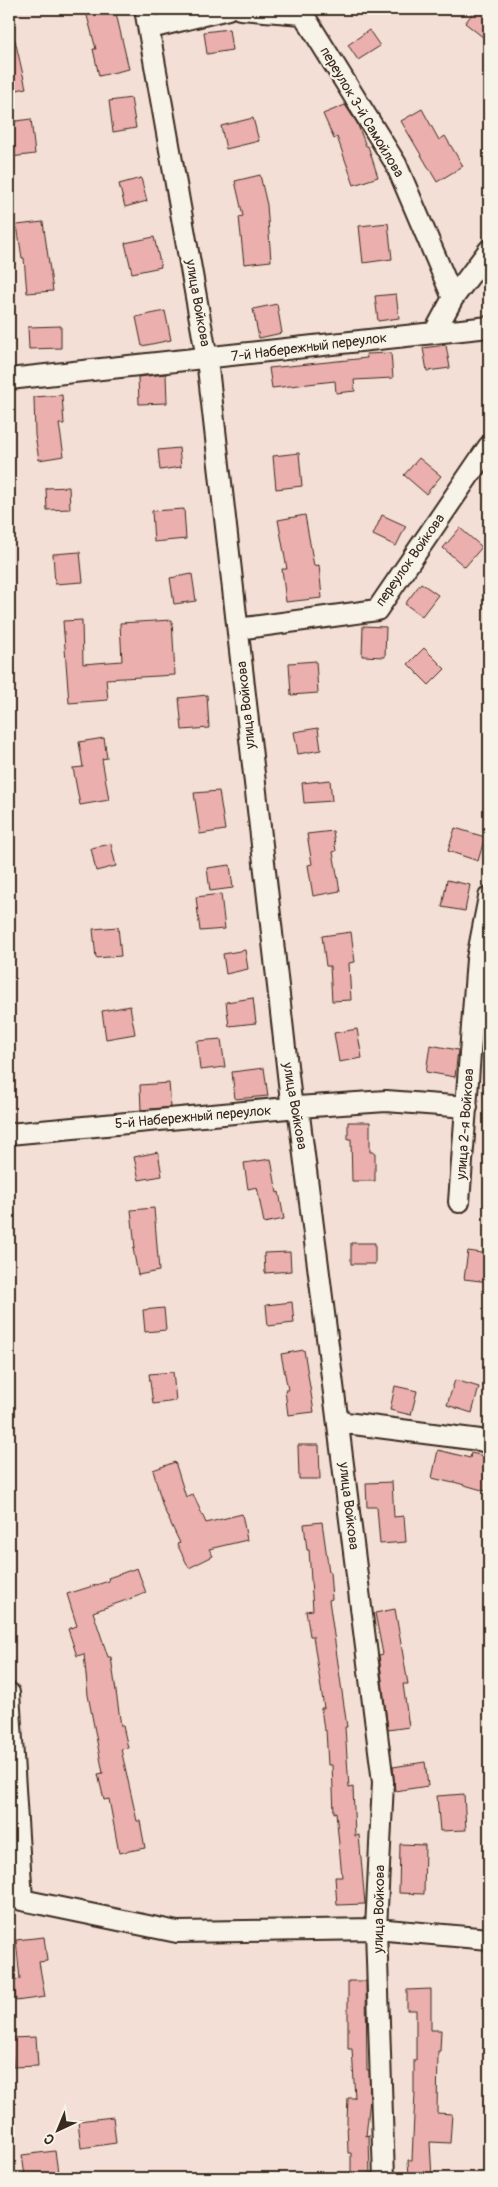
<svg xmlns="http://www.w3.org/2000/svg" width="498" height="2187" viewBox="0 0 498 2187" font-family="Pangolin,sans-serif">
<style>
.building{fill:#ebafad;stroke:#3b2a1e}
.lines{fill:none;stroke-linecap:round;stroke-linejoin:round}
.street-casing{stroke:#3b2a1e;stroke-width:24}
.street{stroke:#f7f3e8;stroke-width:20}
.labels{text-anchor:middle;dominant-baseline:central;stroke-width:4.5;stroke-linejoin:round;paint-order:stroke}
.street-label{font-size:14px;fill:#3b2a1e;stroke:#f7f3e8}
</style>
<rect width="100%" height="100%" fill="#f3dfd6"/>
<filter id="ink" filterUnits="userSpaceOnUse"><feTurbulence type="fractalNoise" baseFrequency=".02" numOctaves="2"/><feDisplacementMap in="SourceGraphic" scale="10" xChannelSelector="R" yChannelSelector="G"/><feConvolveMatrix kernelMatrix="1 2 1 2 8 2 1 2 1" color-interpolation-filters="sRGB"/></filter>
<g filter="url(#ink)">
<path class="building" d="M98 9H115L129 69 99 76 93 49H96L86 12Z
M476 9H483L489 14V42L465 23Z
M229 29 232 50 207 54 204 32Z
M369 30 380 46 358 60 348 45Z
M9 40H15L26 88 9 92Z
M131 98 136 128 113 132 109 101Z
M345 105 357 123 366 146H368L378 177 354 185 337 137 334 139 323 114Z
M422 109 439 140 445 136 463 166 437 182 401 121Z
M253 118 259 141 226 149 221 126Z
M31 119 35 154 11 157 9 122Z
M260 175 267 205 271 261 244 264 239 217 243 216 235 181Z
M141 178 147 201 125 207 119 184Z
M43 222 53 291 27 293 24 258H22L17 225Z
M388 223 392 259 363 263 359 226Z
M154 237 161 267 132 273 125 243Z
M396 294 399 318 378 321 375 296Z
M277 304 282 333 259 338 253 309Z
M165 311 171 340 142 346 136 317Z
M61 326V348L29 349 28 327Z
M446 345 450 368 427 371 423 348Z
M391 353 393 378 354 380 355 391 336 393 335 381 272 388 269 368 367 358 366 354Z
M166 374 167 403 139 404 138 377Z
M62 395 64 424H59L64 456 39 460 35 435 34 397Z
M179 448 181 467 160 470 158 450Z
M299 453 302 486 276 489 273 456Z
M419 458 441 476 426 494 404 475Z
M69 487 70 509 47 510 46 488Z
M184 509 186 539 154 542 152 511Z
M305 515 314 566 319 565 322 598 286 602 282 569H287L278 520Z
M382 515 406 526 396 546 373 535Z
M460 528 482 547 465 567 443 548Z
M80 552 83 582 55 584 53 554Z
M192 574 196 601 174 604 170 578Z
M421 583 438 595 422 616 405 604Z
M82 620 83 664 122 661 120 623 172 620 175 675 106 679 108 700 69 703 63 621Z
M363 626 386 627 385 657 362 656Z
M424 648 445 669 429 685 408 664Z
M316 661 318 693 291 695 289 663Z
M207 695 209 728 182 730 179 698Z
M318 728 321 750 298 754 294 732Z
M104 738 107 758 102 759 109 800 80 805 73 768 83 767 79 742Z
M330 780 332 801 304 803 302 783Z
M219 791 225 830 200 834 194 793Z
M455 828 485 837 478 861 448 851Z
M333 831 336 851 333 852 340 891 313 896 308 865 312 864 307 834Z
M111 844 116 866 96 871 91 848Z
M230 865 233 888 210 891 207 868Z
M447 880 470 885 465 911 442 907Z
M221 894 225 929 200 931 196 897Z
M118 927 121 956 96 958 93 929Z
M351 932 355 962 349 963 351 1000 332 1001 330 966H326L322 936Z
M245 950 248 969 226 974 223 954Z
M253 998 256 1023 229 1026 226 1002Z
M130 1006 135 1034 106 1039 102 1011Z
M357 1029 362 1058 339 1062 334 1033Z
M221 1039 225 1067 200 1070 197 1041Z
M430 1045 458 1050 455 1077 426 1072Z
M264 1068 268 1096 235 1099 232 1072Z
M169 1083 171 1107 141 1110 140 1085Z
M348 1122H370V1152H375V1181H352L351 1139H348Z
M158 1152 162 1176 139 1180 134 1157Z
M271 1159 277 1193 279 1192 284 1219 264 1223 257 1187 248 1189 244 1163Z
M154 1208 159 1271 138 1275 133 1248H135L131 1210Z
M351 1243H375V1264H351Z
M468 1251 489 1254V1282L464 1279Z
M290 1252 291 1271 265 1273 264 1253Z
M292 1302 294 1323 268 1326 266 1305Z
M164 1308 166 1330 145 1332 143 1310Z
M304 1350 314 1412 288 1415 285 1390H288L281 1354Z
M173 1372 176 1401 153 1404 149 1374Z
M455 1380 479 1387 472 1413 447 1405Z
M395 1386 417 1391 411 1415 390 1410Z
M298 1445H319L320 1479H299Z
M438 1450 470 1458 471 1453 489 1457V1492L454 1482 453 1483 432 1478Z
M175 1462 186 1497 193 1494 206 1523 242 1514 247 1540 209 1549 213 1556 189 1568 177 1544 180 1543 163 1507 153 1470Z
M392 1482 394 1517 404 1516 406 1542 380 1544 377 1507H367L366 1483Z
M322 1522 329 1572H330L332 1599 329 1600 347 1727H345L349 1788 353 1787 355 1836 359 1835 365 1904 337 1905 335 1877H342L336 1812 334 1813 332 1765H328L326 1730H324L321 1708H324L313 1636H310L306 1611 313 1610 309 1550H307L304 1524Z
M137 1568 146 1593 93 1612 108 1657H111L121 1726H123L128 1748 121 1749 137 1821H140L145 1848 119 1853 109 1799 104 1800 98 1774 103 1773 88 1695 84 1654 77 1656 68 1629 77 1626 67 1594 109 1581 108 1578Z
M395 1609 408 1684H403L409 1727 388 1730 379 1655 383 1654 375 1613Z
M425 1762 428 1786 395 1791 393 1767Z
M464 1794 466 1830 440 1831 437 1796Z
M400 1844 425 1845 424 1894 399 1893Z
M44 1937 47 1961 39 1962 45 1997 16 2001 14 1980 20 1979 16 1940Z
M348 1981H366L367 2070H369L370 2099 366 2136 369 2135 370 2178H351V2153H348L347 2120 348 2098H355L352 2049H348Z
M431 1989V2030H441L440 2051H438L437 2113 452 2114 450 2143 430 2142 432 2178H409L408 2160H412L415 2093H414V2060H416V2010H407V1990Z
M36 2037 38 2066 13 2067 10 2038Z
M113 2117 116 2143 81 2148 78 2121Z
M55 2151 58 2172 25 2176 22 2155Z"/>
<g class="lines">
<g class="street-casing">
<path id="street" d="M145 9 207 359 291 1101 298 1107 383 1782 376 1929 384 2178
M240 9 303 14 396 164 453 298
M150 28 228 9
M434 333 453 298 489 250
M9 379 489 327
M238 629 377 610 489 446
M9 1134 298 1107 386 1101 467 1107
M459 1202 477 959 489 897
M338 1422 480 1440 489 1443
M9 1693 22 1900
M9 1894 22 1900 177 1932 376 1929 489 1939"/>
</g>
<use href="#street" class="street"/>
</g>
</g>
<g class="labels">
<g class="street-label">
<text transform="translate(362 112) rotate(59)">переулок 3-й Самойлова</text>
<text transform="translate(198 303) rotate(80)">улица Войкова</text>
<text transform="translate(309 347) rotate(-7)">7-й Набережный переулок</text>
<text transform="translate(410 560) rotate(-55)">переулок Войкова</text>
<text transform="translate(246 705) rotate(-96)">улица Войкова</text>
<text transform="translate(295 1106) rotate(80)">улица Войкова</text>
<text transform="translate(193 1117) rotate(-5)">5-й Набережный переулок</text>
<text transform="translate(465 1124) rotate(-86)">улица 2-я Войкова</text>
<text transform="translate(349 1506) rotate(83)">улица Войкова</text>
<text transform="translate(379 1909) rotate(-89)">улица Войкова</text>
</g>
</g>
<rect width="498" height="2187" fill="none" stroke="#f7f3e8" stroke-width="30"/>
<rect x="15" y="15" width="468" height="2157" fill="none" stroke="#3b2a1e" stroke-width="2" filter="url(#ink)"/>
<g transform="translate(58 2130) rotate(224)" stroke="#f7f3e8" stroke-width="4" paint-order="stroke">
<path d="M0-4L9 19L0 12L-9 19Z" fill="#3b2a1e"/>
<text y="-8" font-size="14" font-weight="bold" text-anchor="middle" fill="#3b2a1e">С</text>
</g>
</svg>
